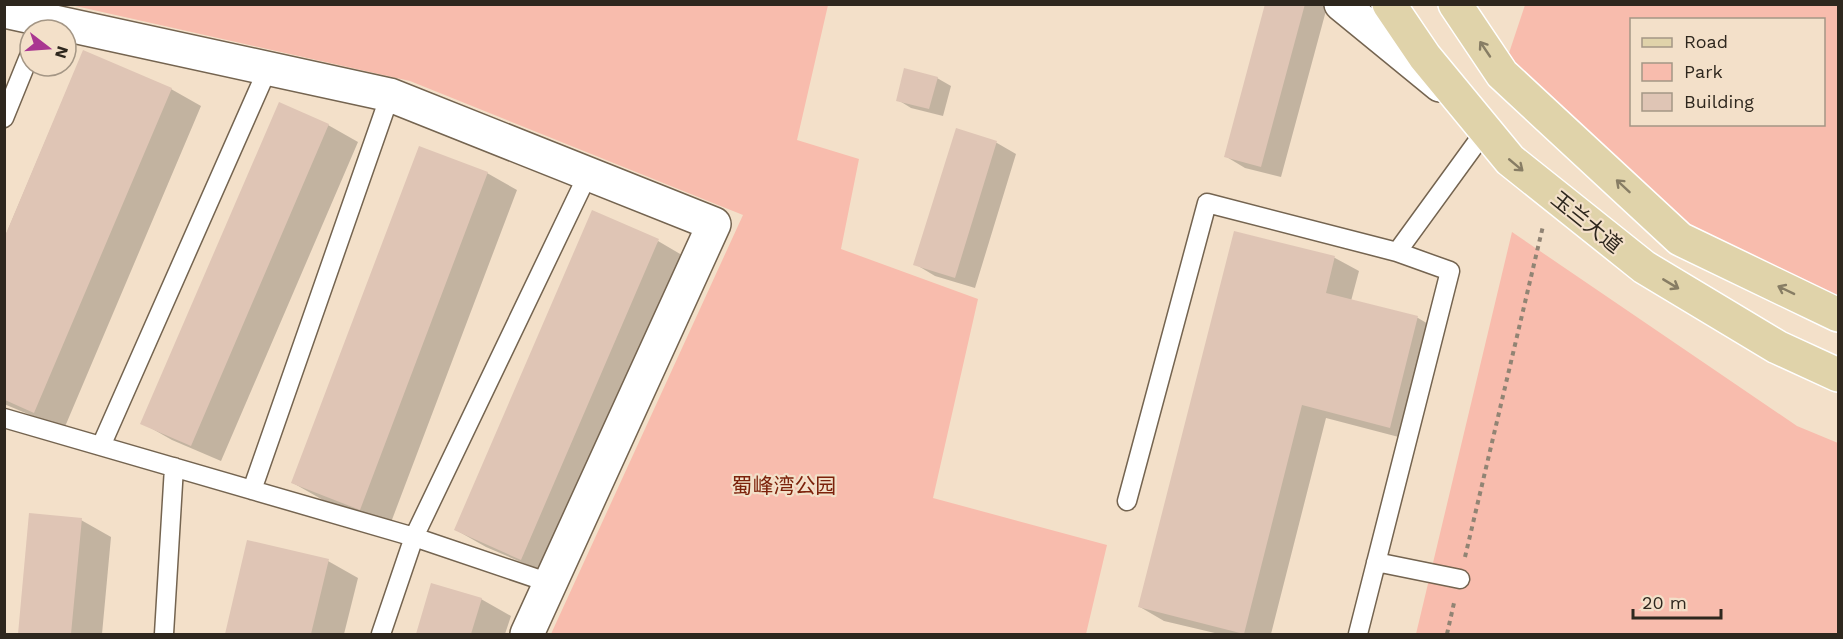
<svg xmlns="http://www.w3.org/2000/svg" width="1843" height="639" viewBox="0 0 1843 639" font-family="'Work Sans','Noto Sans SC',sans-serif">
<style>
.green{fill:#f8bcad;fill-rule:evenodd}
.shadow{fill:#0003}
.building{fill:#dfc5b5}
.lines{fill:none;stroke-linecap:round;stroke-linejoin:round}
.lane-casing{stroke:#746450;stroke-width:21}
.street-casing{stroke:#746450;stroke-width:36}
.primary-casing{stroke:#fff;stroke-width:36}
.path{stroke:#918474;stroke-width:4;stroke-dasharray:4.5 4.5;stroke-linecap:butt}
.lane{stroke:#fff;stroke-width:18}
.street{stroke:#fff;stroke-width:33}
.primary{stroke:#e0d3aa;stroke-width:33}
.oneway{stroke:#877d64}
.labels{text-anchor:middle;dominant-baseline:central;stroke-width:4.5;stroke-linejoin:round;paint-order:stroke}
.street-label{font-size:21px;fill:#2e271e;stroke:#f3e0c9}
.park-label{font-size:21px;fill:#7c220b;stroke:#f3e0c9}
</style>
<rect width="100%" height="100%" fill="#f3e0c9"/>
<path class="green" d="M71 5H828L797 140 859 159 841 249 978 299 933 498 1107 545 1086 634H551L743 215 410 81Z
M1525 5H1838V315L1680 239 1502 74ZM1632 20H1824V124H1632Z
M1512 232 1797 426 1838 443V634H1416Z"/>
<path class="shadow" d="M1267 4H1322L1327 7 1281 177 1245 168 1225 156Z
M83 52 171 89 201 106 64 429 4 404V239Z
M937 78 951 86 943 116 911 108 898 100Z
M279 104 328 125 358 142 221 461 172 440 142 423Z
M957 130 997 143 1016 154 975 288 935 276 915 264Z
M487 173 517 190 390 525 323 500 293 483Z
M1235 232 1335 258 1359 271 1351 301 1418 318 1442 332 1414 441 1326 418 1271 634H1219L1164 621 1140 607Z
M658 241 687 258 551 575 486 547 456 530Z
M30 515 81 520 111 537 102 634H20Z
M248 542 328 561 358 578 344 634H226Z
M432 585 481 599 511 616 505 634H417Z"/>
<path class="building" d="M1265 4H1305L1261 167 1224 157Z
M83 50 172 88 34 413 5 400V236Z
M904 68 938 77 929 109 896 101Z
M279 102 329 124 191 446 140 424Z
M956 128 997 141 955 278 913 265Z
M419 146 488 172 360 510 291 483Z
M592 210 659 239 521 560 454 530Z
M1234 231 1335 256 1326 293 1418 316 1390 428 1302 405 1244 634 1138 607Z
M29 513 82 518 71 634H18Z
M247 540 329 559 311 634H225Z
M431 583 482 598 471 634H416Z"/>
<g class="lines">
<g class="lane-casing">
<path id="lane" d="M4 118 30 54
M4 418 414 537 550 583
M101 446 268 68
M252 490 390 95
M1127 501 1207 203 1397 252 1485 131
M1376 562 1460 579
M164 634 174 467
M381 634 414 537 588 174
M1358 634 1450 271 1397 252"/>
</g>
<g class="street-casing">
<path id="street" d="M1341 4 1440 85
M4 11 390 95 714 224 527 634"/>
</g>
<g class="primary-casing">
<path id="primary" d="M1389 4 1425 57 1510 160 1644 267 1777 347 1838 375
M1455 4 1502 74 1680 239 1838 315"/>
</g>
<path class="path" d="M1465 557 1543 226
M1447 634 1454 603"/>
<use href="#lane" class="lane"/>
<use href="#street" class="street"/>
<use href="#primary" class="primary"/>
</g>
<defs><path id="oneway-shaft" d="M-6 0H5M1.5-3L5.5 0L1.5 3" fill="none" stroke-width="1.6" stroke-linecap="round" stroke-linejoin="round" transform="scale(1.5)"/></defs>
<g class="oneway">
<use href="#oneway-shaft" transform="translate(1485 49) rotate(-124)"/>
<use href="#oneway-shaft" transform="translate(1516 165) rotate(40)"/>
<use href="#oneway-shaft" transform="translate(1623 186) rotate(-137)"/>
<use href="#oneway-shaft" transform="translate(1671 284) rotate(31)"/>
<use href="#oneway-shaft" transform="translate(1786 290) rotate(-154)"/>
</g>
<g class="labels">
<g class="street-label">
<text transform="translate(1587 222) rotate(39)">玉兰大道</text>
</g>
<g class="park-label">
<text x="784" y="485">蜀峰湾公园</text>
</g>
</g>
<rect width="1843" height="639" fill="none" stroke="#2e271e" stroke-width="12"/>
<rect x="1630" y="18" width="195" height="108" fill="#f3e0c9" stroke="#a49685" stroke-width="1.5"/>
<rect x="1642" y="38" width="30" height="9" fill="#e0d3aa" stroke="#a49685" stroke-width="1.5"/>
<text x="1684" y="48" font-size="18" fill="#2e271e">Road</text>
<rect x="1642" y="63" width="30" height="18" fill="#f8bcad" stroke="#a49685" stroke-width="1.5"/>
<text x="1684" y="78" font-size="18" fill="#2e271e">Park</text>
<rect x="1642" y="93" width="30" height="18" fill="#dfc5b5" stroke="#a49685" stroke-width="1.5"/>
<text x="1684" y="108" font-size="18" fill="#2e271e">Building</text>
<g transform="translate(48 48) rotate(107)"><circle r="28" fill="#f3e0c9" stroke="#a49685" stroke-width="1.5"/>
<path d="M0-4.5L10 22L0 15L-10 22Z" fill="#a93691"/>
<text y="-9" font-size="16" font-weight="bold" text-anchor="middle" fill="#2e271e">N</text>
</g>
<path d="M1633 609v9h88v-9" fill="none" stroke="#2e271e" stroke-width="3"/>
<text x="1642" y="609" font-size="18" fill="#2e271e" stroke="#f3e0c9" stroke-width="4.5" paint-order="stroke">20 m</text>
</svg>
